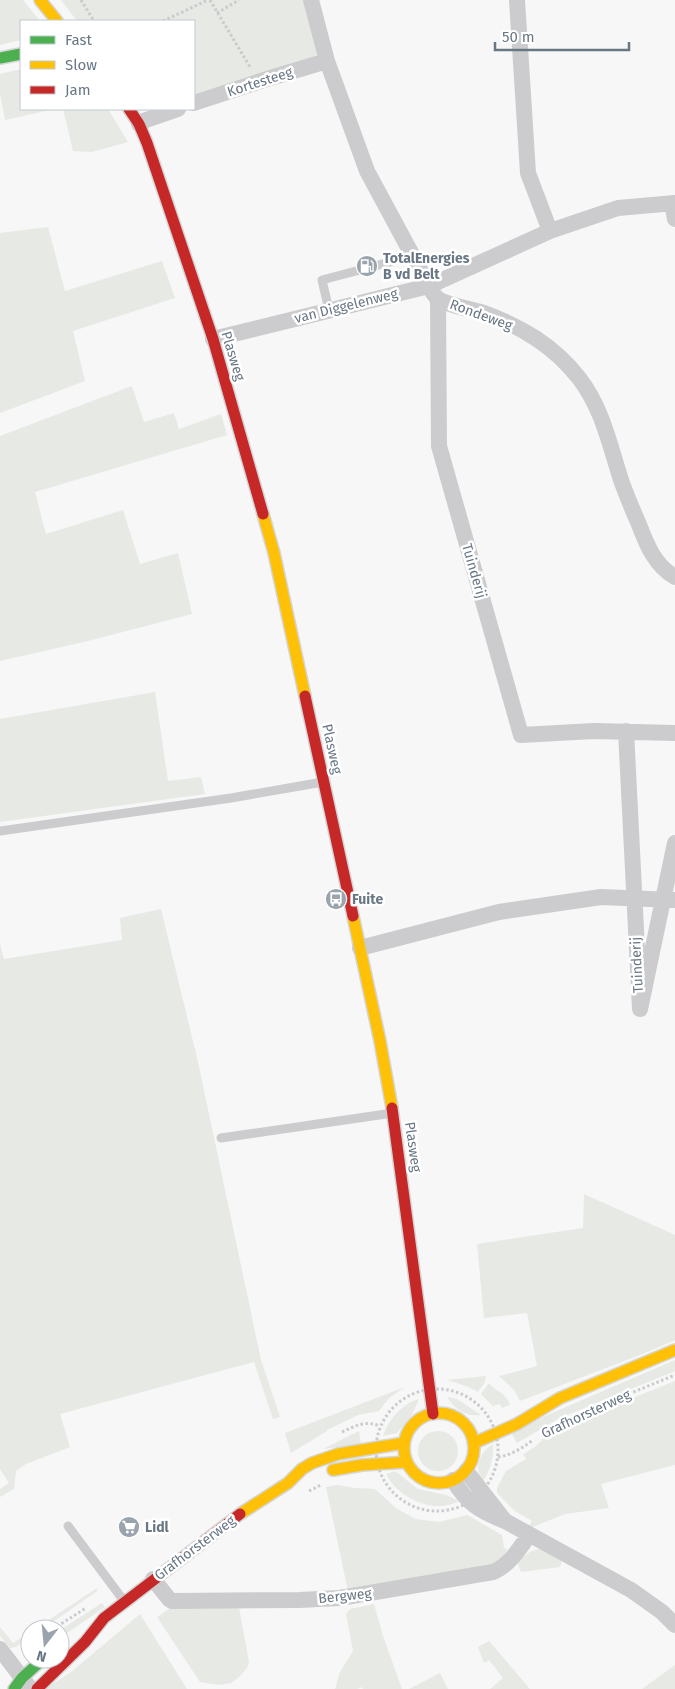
<svg xmlns="http://www.w3.org/2000/svg" width="675" height="1689" viewBox="0 0 675 1689" font-family="'Fira Sans',sans-serif">
<style>
.green{fill:#e6e9e4}
.lines{fill:none;stroke-linecap:round;stroke-linejoin:round}
.fast-casing{stroke:#d4d5d6;stroke-width:14}
.slow-casing{stroke:#d4d5d6;stroke-width:14}
.jam-casing{stroke:#d4d5d6;stroke-width:14}
.path{stroke:#cacbcc;stroke-width:3;stroke-dasharray:2.5 2.5;stroke-linecap:butt}
.lane{stroke:#ccccce;stroke-width:9}
.street{stroke:#ccccce;stroke-width:16}
.fast{stroke:#4caf50;stroke-width:11}
.slow{stroke:#ffc107;stroke-width:11}
.jam{stroke:#c62828;stroke-width:11}
.labels{text-anchor:middle;dominant-baseline:central;stroke-width:5;stroke-linejoin:round;paint-order:stroke}
.street-label{font-size:14px;fill:#697785;stroke:#fff}
.poi-label{font-size:14px;font-weight:bold;fill:#697785;stroke:#fff;text-anchor:start}
</style>
<rect width="100%" height="100%" fill="#f7f7f7"/>
<path class="green" d="M0 0H23L40 21H21V40L0 45Z
M61 0H305L317 54 313 60 194 98V21H77Z
M21 69V109H54L5 120 0 94V74Z
M63 109H108L128 142 92 152 73 151Z
M48 227 65 291 162 261 175 298 73 331 85 381 0 413V233Z
M132 386 144 422 174 413 179 429 221 414 227 435 35 492 46 534 123 510 140 564 178 553 192 614 88 641 0 661V436Z
M155 692 168 781 201 777 205 794 0 822V719Z
M161 909 198 1062 261 1360 280 1417 273 1419 254 1362 60 1414 70 1447 26 1464 16 1471 14 1489 0 1497V1489L9 1483 0 1469V944L4 959 122 940 120 918Z
M584 1194 675 1235V1340L645 1353 520 1401 514 1390 499 1376 537 1366 527 1313 484 1318 477 1244 583 1228Z
M675 1360V1371L560 1418 517 1443 511 1433 543 1417Z
M486 1376 485 1382 478 1392 466 1386 447 1380Z
M675 1381V1465L601 1484 609 1508 565 1514 533 1527 529 1526 532 1521 515 1511 497 1493V1488L506 1471 526 1459 523 1454 535 1447 546 1436 570 1423Z
M489 1383C497 1393 505 1391 510 1405L502 1408 500 1404 493 1406 481 1394Z
M405 1387 389 1398 379 1411 358 1415 327 1430V1431L291 1453 285 1433Z
M447 1397 457 1399 481 1415C465 1417 455 1409 447 1397Z
M419 1399 412 1415 397 1433 383 1436C388 1420 403 1403 419 1399Z
M418 1451a20 20 0 1 1 40 0a20 20 0 1 1-40 0Z
M359 1431 361 1444 323 1449Z
M493 1444C494 1458 490 1471 482 1483 474 1469 479 1452 493 1444Z
M395 1471 418 1489 446 1495 459 1501C434 1515 398 1498 386 1474Z
M337 1485 355 1488 375 1489 397 1509 416 1519 439 1522 467 1515 502 1535 504 1548 507 1549 505 1555 494 1564 348 1591 326 1487Z
M540 1549 562 1560 560 1567 521 1572 518 1564C523 1556 530 1550 540 1549Z
M97 1588V1591L43 1629H35Z
M102 1603 105 1607 60 1638V1630Z
M374 1604 383 1636 402 1689H363L362 1687 357 1689H335L340 1672 353 1651 346 1614 350 1609Z
M172 1607H239L249 1662 247 1668 239 1677 231 1683 219 1685 200 1682 157 1617Z
M140 1614 187 1689H45L71 1672Z
M0 1627 13 1643 30 1632V1637L16 1647 10 1648 0 1636Z
M489 1641 530 1689H490L503 1678 489 1660 484 1663 478 1647Z
M675 1665V1689H642Z
M440 1673 448 1689H409Z"/>
<g class="lines">
<g class="fast-casing">
<path id="fast" d="M0 58 21 54
M14 1689 22 1678 43 1659"/>
</g>
<g class="slow-casing">
<path id="slow" d="M40 0 57 21
M263 514 274 553 305 696
M353 916 380 1041 392 1108
M404 1448a35 35 0 1 1 70 0a35 35 0 1 1-70 0Z
M474 1443 517 1424 560 1398 675 1350
M333 1470 362 1465 407 1462
M240 1514 288 1483 302 1469 312 1463 338 1454 404 1443"/>
</g>
<g class="jam-casing">
<path id="jam" d="M129 109 139 124 147 143 213 339 263 514
M305 696 353 916
M392 1108 433 1414
M37 1689 85 1642 104 1618 240 1514"/>
</g>
<path class="path" d="M81 0 94 21
M210 0 250 67
M217 13 239 0
M163 21 208 0
M376 1450a61 61 0 1 1 122 0a61 61 0 1 1-122 0Z
M560 1424 587 1411 675 1375
M342 1432C355 1426 365 1420 380 1426
M498 1457C512 1455 522 1448 533 1440
M309 1491 321 1485
M53 1629 86 1608"/>
<path class="lane" d="M329 310 322 280 413 256
M0 831 231 798 323 782
M221 1138 393 1113
M68 1526 124 1601"/>
<path class="street" d="M311 0 327 61 367 171 429 286C431 290 434 295 437 298 443 304 474 310 484 313 522 327 554 346 579 378 603 409 610 447 622 483 627 496 632 509 638 522 646 543 654 565 675 577
M517 0 528 173 550 231
M194 103 270 78 327 61
M139 124 146 120 178 109
M672 203 675 219
M438 300 439 446 521 735 594 731 675 733
M213 339 429 286 550 231 618 208 675 203
M626 731 640 1009 675 843
M360 948 499 912 601 897 674 900
M466 1471 505 1521
M453 1480C468 1504 479 1511 505 1521L631 1590 662 1612 675 1625
M153 1579 169 1599 172 1601 299 1600 340 1598 493 1572C510 1565 519 1549 529 1535
M0 1649 29 1687"/>
<use href="#fast" class="fast"/>
<use href="#slow" class="slow"/>
<use href="#jam" class="jam"/>
</g>
<defs>
<g id="fuel-disc" transform="scale(1.125)"><circle r="9.5" fill="#9ba4ad" stroke="#fff"/><path d="M-5.5-6h7V0h2V4h1.3V-2.5L3-4.5l.8-.8L6-3V5H2.5V1h-1V6h-7ZM-4.2-4.7v3.2H.2V-4.7Z" fill="#fff"/></g>
<g id="bus-disc" transform="scale(1.125)"><circle r="9.5" fill="#9ba4ad" stroke="#fff"/><path d="M-5-6H5V4H4V6H2V4H-2V6H-4V4H-5ZM-3.5-4V0h7V-4ZM-3.5 1.2v1.5H-2V1.2ZM2 1.2v1.5H3.5V1.2Z" fill="#fff"/></g>
<g id="supermarket-disc" transform="scale(1.125)"><circle r="9.5" fill="#9ba4ad" stroke="#fff"/><path d="M-6-5.5h2.5l.6 2H6L4.5 2H-2.5L-4.4-4H-6ZM-1.5 3.2a1.3 1.3 0 1 0 .1 0ZM3 3.2a1.3 1.3 0 1 0 .1 0Z" fill="#fff"/></g>
</defs>
<g fill-rule="evenodd">
<use href="#fuel-disc" x="367" y="266"/>
<use href="#bus-disc" x="336" y="899"/>
<use href="#supermarket-disc" x="129" y="1527"/>
</g>
<g class="labels">
<g class="street-label">
<text transform="translate(260 82) rotate(-18)">Kortesteeg</text>
<text transform="translate(346 306) rotate(-14)">van Diggelenweg</text>
<text transform="translate(481 315) rotate(20)">Rondeweg</text>
<text transform="translate(233 356) rotate(73)">Plasweg</text>
<text transform="translate(474 571) rotate(74)">Tuinderij</text>
<text transform="translate(332 749) rotate(78)">Plasweg</text>
<text transform="translate(637 965) rotate(-93)">Tuinderij</text>
<text transform="translate(413 1147) rotate(82)">Plasweg</text>
<text transform="translate(586 1414) rotate(-25)">Grafhorsterweg</text>
<text transform="translate(195 1548) rotate(-37)">Grafhorsterweg</text>
<text transform="translate(345 1596) rotate(-6)">Bergweg</text>
</g>
<g class="poi-label">
<text x="383" y="258">TotalEnergies<tspan x="383" dy="16">B vd Belt</tspan></text>
<text x="352" y="899">Fuite</text>
<text x="145" y="1527">Lidl</text>
</g>
</g>
<rect x="20" y="20" width="175" height="90" fill="#ffffff" stroke="#c3c9ce"/>
<rect x="30" y="36" width="25" height="8" fill="#4caf50" stroke="#c3c9ce"/>
<text x="65" y="45" font-size="15" fill="#697785">Fast</text>
<rect x="30" y="61" width="25" height="8" fill="#ffc107" stroke="#c3c9ce"/>
<text x="65" y="70" font-size="15" fill="#697785">Slow</text>
<rect x="30" y="86" width="25" height="8" fill="#c62828" stroke="#c3c9ce"/>
<text x="65" y="95" font-size="15" fill="#697785">Jam</text>
<g transform="translate(45 1644) rotate(196)"><circle r="24" fill="#ffffff" stroke="#c3c9ce"/>
<path d="M0-4L9 19L0 12L-9 19Z" fill="#9ba4ad"/>
<text y="-8" font-size="14" font-weight="bold" text-anchor="middle" fill="#697785">N</text>
</g>
<path d="M495 42v8h134v-8" fill="none" stroke="#697785" stroke-width="2.5"/>
<text x="502" y="42" font-size="15" fill="#697785" stroke="#ffffff" stroke-width="4" paint-order="stroke">50 m</text>
</svg>
